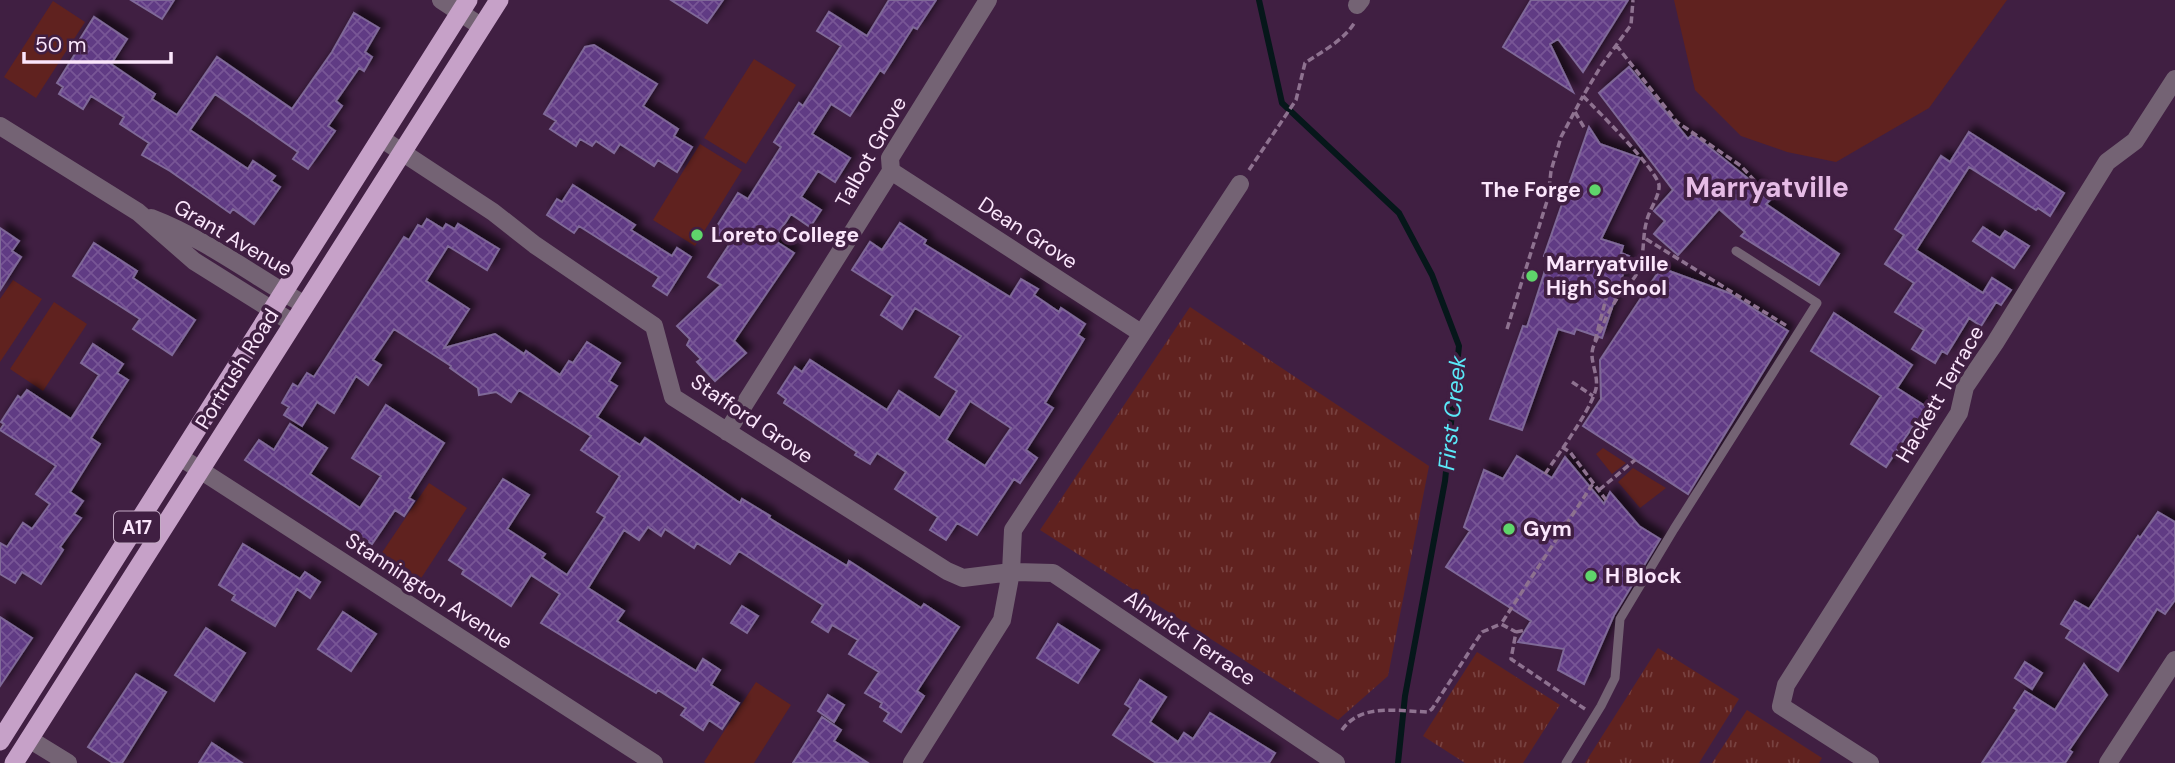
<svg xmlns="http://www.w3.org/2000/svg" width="2175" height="763" viewBox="0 0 2175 763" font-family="'DM Sans',sans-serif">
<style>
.grass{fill:#60221f}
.park{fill:url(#park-tufts)}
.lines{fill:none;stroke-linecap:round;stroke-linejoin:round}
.stream{stroke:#06171a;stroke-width:6}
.building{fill:url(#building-cross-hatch);stroke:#7f6998;stroke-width:2;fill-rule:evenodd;filter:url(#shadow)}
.path{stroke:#8e7290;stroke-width:3.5;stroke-dasharray:7 3.5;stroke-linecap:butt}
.service{stroke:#746374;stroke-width:9}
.minor{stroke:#746374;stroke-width:18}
.trunk{stroke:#c6a1c8;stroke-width:19}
.poi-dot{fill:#5fd56b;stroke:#401f42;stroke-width:2.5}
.labels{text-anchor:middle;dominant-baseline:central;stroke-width:7;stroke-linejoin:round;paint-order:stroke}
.shield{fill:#401f42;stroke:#c3aac4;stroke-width:2}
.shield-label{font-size:19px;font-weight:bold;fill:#fbe6fc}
.street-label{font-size:21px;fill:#fbe6fc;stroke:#401f42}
.poi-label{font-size:21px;font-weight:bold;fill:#fbe6fc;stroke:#401f42;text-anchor:start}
.water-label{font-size:23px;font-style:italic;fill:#5ae8f8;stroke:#401f42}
.district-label{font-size:28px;font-weight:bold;fill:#e6bce6;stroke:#401f42}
</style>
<defs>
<pattern id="park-tufts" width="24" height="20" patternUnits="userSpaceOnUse" patternTransform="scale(1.75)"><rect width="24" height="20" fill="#60221f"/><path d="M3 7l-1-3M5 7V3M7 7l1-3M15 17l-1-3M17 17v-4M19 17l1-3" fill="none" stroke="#784240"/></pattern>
<pattern id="building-cross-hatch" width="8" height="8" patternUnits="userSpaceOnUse" patternTransform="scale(1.75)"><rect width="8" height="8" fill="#603a84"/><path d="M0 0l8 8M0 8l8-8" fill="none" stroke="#785696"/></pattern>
<filter id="shadow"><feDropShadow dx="6" dy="-6" stdDeviation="3.5" flood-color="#0009"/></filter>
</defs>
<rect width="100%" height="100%" fill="#401f42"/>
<path class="grass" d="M1674 0H2007L1929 108 1836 162 1787 152 1741 136 1695 90Z
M53 1 85 22 36 98 4 77Z
M754 59 796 85 746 164 704 138Z
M700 144 742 170 695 246 653 220Z
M13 280 42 299 0 362V299Z
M54 302 87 324 43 391 10 369Z
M1603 448 1626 463 1612 474 1596 454Z
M1633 468 1666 488 1640 508 1618 482Z
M429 483 467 508 416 586 377 560Z
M756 682 791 705 754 763H706L704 762Z"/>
<path class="park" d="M1190 307 1429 466 1388 676 1338 720 1040 530Z
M1658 648 1739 699 1699 763H1585Z
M1477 652 1560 705 1523 763H1465L1423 736Z
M1747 710 1822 758 1819 763H1712Z"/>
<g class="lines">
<path class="stream" d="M1259 0 1282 103 1399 213 1432 275 1459 346 1445 481 1405 696 1398 763"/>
</g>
<path class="building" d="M131 0H174L162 19Z
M671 0H723L707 23Z
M889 0H936L917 29 913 27 884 73 880 70 850 116 831 104 812 134 850 158 835 182 818 171 801 197 821 210 810 227 791 214 774 240 794 253 734 341 746 353 715 381 697 362 701 359 687 345 690 339 677 326 721 285 708 277 729 245 712 234 738 193 748 199 781 147 774 142 799 103 803 106 841 46 817 31 829 12 867 36Z
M1531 0H1628L1583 72 1558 39 1550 44 1573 92 1503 47Z
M354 13 379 28 365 52 372 57 364 71 359 68 336 101 342 106 328 126 335 131 308 169 293 159 298 152 215 94 190 130 248 169 253 161 275 176 271 181 280 187 254 224 233 209 230 213 170 171 142 155 149 143 120 124 124 117 91 96 83 109 59 94 63 87 57 83 80 46 77 44 94 17 127 39 111 64 155 94 152 99 177 115 217 57 292 109 332 52Z
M594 45 657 84 643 106 678 129 674 136 692 147 677 172 658 160 654 166 620 144 614 153 596 141 592 146 580 139 576 146 550 129 556 121 544 114 585 47Z
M1629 67 1688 139 1693 134 1772 198 1766 204 1839 254 1819 285 1741 236 1745 232 1719 209 1678 255 1654 234 1665 221 1654 211 1673 190 1599 93Z
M1589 127 1600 144 1640 158 1601 239 1623 246 1621 253 1629 256 1602 338 1576 329 1574 334 1558 329 1522 430 1490 419 1523 326 1527 327 1549 258 1544 256Z
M1969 132 2064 193 2050 216 2038 208 2036 210 1969 167 1916 250 1983 293 1992 278 2011 290 2001 305 1996 302 1981 326 1969 318 1947 354 1942 351 1935 363 1912 349 1924 330 1895 312 1914 283 1885 264 1904 235 1895 229 1941 156 1950 162Z
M573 185 635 225 631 230 672 256 677 248 691 257 667 295 653 286 659 277 579 226 574 233 547 215 557 199 562 202Z
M427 219 443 229 446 224 455 229 458 224 499 249 487 270 448 246 426 281 469 309 444 348 495 334 524 354 526 351 560 375 569 361 573 363 587 342 620 363 609 381 617 386 597 417 640 445 645 438 740 503 742 499 770 516 769 518 847 566 849 561 921 608 924 604 959 627 917 691 924 696 901 732 884 721 889 713 880 707 882 703 865 693 879 672 849 654 858 640 832 625 828 632 812 622 823 605 739 551 730 564 697 543 694 548 665 529 661 536 648 527 639 540 624 530 588 588 624 611 617 621 696 671 703 659 720 670 711 685 739 703 722 729 709 720 703 730 681 715 686 708 658 690 656 693 541 623 560 594 531 575 511 606 462 574 464 570 449 560 503 479 529 495 507 529 545 554 542 558 567 575 605 517 597 512 620 476 581 450 591 436 519 390 511 402 496 392 479 395 478 388 450 368 451 366 394 329 373 360 381 365 368 385 356 376 334 413 317 402 302 426 284 415 289 407 282 403 293 384 298 387 307 373 314 377 404 237 409 240 418 225 422 227Z
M900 223 926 240 924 244 1010 297 1021 279 1038 289 1034 295 1059 312 1061 308 1085 324 1078 335 1084 339 1045 403 1053 408 1026 450 1037 458 1020 483 1014 479 977 535 957 523 946 540 930 530 938 517 895 489 906 472 877 453 870 464 855 455 857 452 784 403 786 399 778 393 795 367 802 372 810 360 887 410 899 391 940 418 957 391 935 377 961 336 915 308 902 329 881 315 893 296 852 270 870 242 882 250ZM970 401 1011 428 985 466 946 440Z
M1983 227 2000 238 2005 231 2029 246 2014 268 1973 241Z
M0 228 19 241 12 251 21 257 0 290Z
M94 243 137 271 133 278 195 320 172 355 133 329 140 319 73 276Z
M1661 268 1729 293 1788 331 1688 494 1583 426 1601 399 1600 360Z
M1834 313 1912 365 1897 388 1933 411 1922 428 1915 423 1886 467 1851 444 1881 396 1811 351Z
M93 344 123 364 117 373 128 380 91 438 100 444 70 492 83 501 74 514 81 518 60 547 63 550 41 584 22 572 15 583 0 574V543L7 547 23 523 32 529 50 504 36 494 56 466 0 430 4 424 1 422 18 396 21 398 27 390 71 419 99 375 81 363Z
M386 405 444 443 409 498 414 501 404 516 395 510 372 544 245 460 259 440 274 450 290 424 327 448 310 474 360 508 381 476 352 458Z
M1517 456 1552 478 1565 457 1604 504 1610 492 1639 526 1660 539 1614 615 1584 684 1558 670 1564 649 1518 642 1531 621 1446 567 1470 531 1464 527 1484 470 1503 479Z
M2158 512 2175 522V600L2165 614 2157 609 2118 671 2066 638 2071 630 2061 624 2075 601 2089 609 2138 536 2140 538Z
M243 544 300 579 305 572 320 582 310 598 297 589 275 626 232 600 235 595 219 585Z
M742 606 758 616 747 633 731 623Z
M343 612 376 634 351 671 318 649Z
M0 617 32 638 0 686Z
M1058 624 1099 650 1078 683 1037 658Z
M206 628 245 653 214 701 175 675Z
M2025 662 2042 673 2032 689 2015 678Z
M2084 664 2107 695 2069 750 2072 752 2065 763H1982L2017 710 2014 708 2025 691 2055 710Z
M136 674 166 692 122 763H113L88 747Z
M1140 680 1166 697 1150 722 1178 742 1184 733 1193 739 1210 713 1275 753 1269 763H1156L1113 735 1131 708 1125 704Z
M828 695 844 705 834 722 818 711Z
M822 717 841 730 834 741 868 763H793Z
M212 743 242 763H199Z"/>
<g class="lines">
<path class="path" d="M1616 45 1677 122 1741 166 1755 181
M1575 112 1585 129
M1249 170 1296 100 1305 63C1323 51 1344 40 1355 22
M1646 239 1787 326
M1507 329 1548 198 1551 171 1561 137 1583 96
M1595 341 1610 283 1624 289
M1572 382 1593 396
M1562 447 1570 452 1606 500
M1545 474C1559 453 1588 414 1595 392 1601 376 1587 360 1594 345 1602 327 1609 309 1621 293 1628 284 1636 279 1639 268 1645 252 1642 236 1647 220 1649 210 1660 196 1659 185 1657 170 1597 110 1583 96L1601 66 1631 25 1633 0
M1599 490 1635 460
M1516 632 1526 630
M1585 709 1511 659 1516 632 1501 624 1594 482
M1342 730C1361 703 1397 711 1428 712L1432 709 1482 632 1501 624"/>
<path class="service" d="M1566 763 1601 706 1615 678 1620 619 1674 529 1817 303 1736 251"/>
<path class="minor" d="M441 0 482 27
M1357 5 1361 0
M0 126 138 212 194 261 293 323
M382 139 493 212 535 245 654 326 673 397 947 571 963 578 1011 572 1053 573 1336 763
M891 171 1141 333
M151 218C206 239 254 276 305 305
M727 432 891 171 890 158 988 0
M180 457 654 763
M29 739 68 763
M912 763 1002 620 1011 572 1013 530 1240 184
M1870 763 1781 706 1786 685 1959 413 1965 387 1995 343 2107 162 2135 141 2175 79
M2108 763 2175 660"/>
<path class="trunk" d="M0 741 468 0
M14 763 499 0"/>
</g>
<g class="poi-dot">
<circle cx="1595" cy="190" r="7"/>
<circle cx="697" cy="235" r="7"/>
<circle cx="1532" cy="276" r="7"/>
<circle cx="1509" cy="529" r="7"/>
<circle cx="1591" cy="576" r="7"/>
</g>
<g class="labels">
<rect class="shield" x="114" y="511.5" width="46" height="31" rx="5"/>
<g class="shield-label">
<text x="137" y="527">A17</text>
</g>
<g class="street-label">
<text transform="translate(871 152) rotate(-61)">Talbot Grove</text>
<text transform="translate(1028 233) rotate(33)">Dean Grove</text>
<text transform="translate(233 238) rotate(30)">Grant Avenue</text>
<text transform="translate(237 369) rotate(-58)">Portrush Road</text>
<text transform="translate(1940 394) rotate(-60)">Hackett Terrace</text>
<text transform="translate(752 419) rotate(34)">Stafford Grove</text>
<text transform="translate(429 591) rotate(33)">Stannington Avenue</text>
<text transform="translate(1190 638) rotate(34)">Alnwick Terrace</text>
</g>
<g class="poi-label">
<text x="1581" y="190" text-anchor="end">The Forge</text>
<text x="711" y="235">Loreto College</text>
<text x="1546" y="264">Marryatville<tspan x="1546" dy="24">High School</tspan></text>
<text x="1523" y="529">Gym</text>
<text x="1605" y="576">H Block</text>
</g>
<g class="water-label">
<text transform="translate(1452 413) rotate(-84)">First Creek</text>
</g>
<g class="district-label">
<text x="1767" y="187">Marryatville</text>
</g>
</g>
<path d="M24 52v10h147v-10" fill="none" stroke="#fbe6fc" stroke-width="3.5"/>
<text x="35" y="52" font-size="21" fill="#fbe6fc" stroke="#401f42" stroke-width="5" paint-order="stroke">50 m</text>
</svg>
